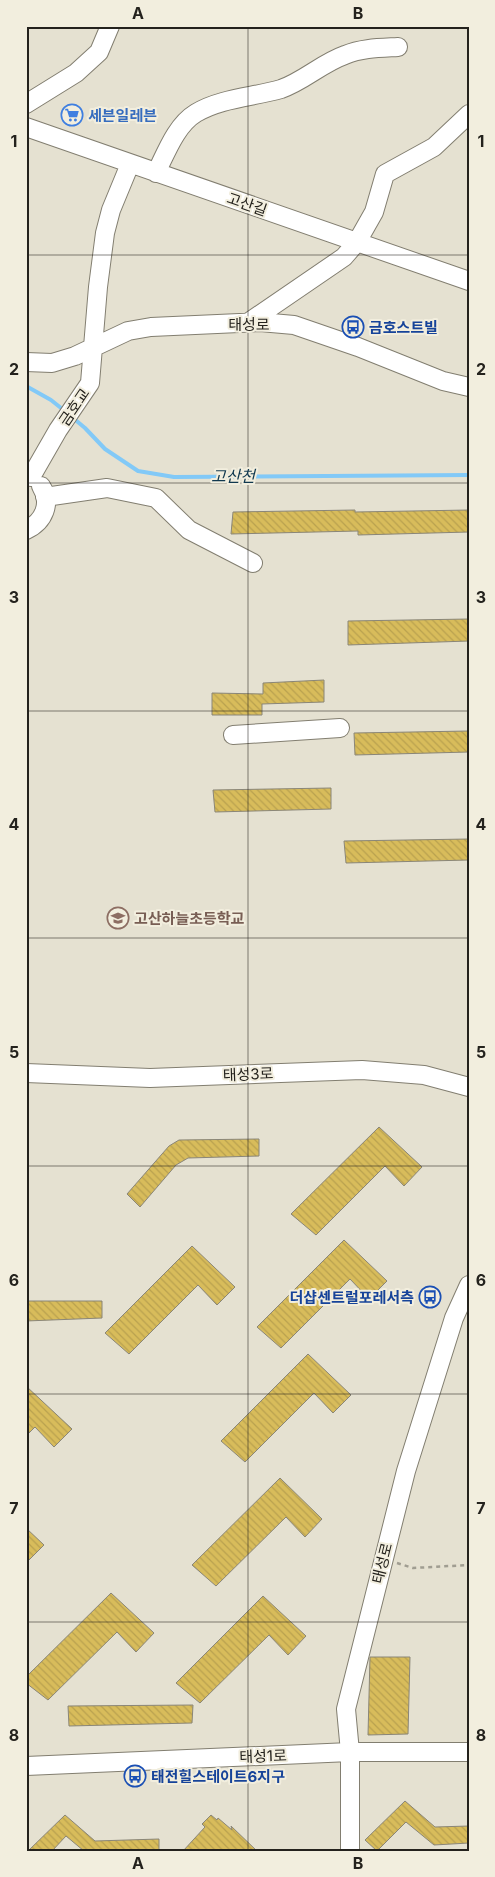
<svg xmlns="http://www.w3.org/2000/svg" width="495" height="1877" viewBox="0 0 495 1877" font-family="Inter,'Noto Sans KR',sans-serif">
<style>
.lines{fill:none;stroke-linecap:round;stroke-linejoin:round}
.stream{stroke:#82c9f7;stroke-width:4}
.building{fill:url(#building-back-hatch);stroke:#8a8678}
.minor-casing{stroke:#827e70;stroke-width:20}
.path{stroke:#a09d91;stroke-width:2.5;stroke-dasharray:4 4;stroke-linecap:butt}
.minor{stroke:#fff;stroke-width:18}
.grid{fill:none;stroke:#24221d;stroke-width:1;stroke-opacity:0.55}
.labels{text-anchor:middle;dominant-baseline:central;stroke-width:4;stroke-linejoin:round;paint-order:stroke}
.shop-label{font-size:15px;font-weight:bold;fill:#366cbe;stroke:#f2eede;text-anchor:start}
.street-label{font-size:15px;fill:#24221d;stroke:#f2eede}
.transit-label{font-size:15px;font-weight:bold;fill:#164399;stroke:#f2eede;text-anchor:start}
.education-label{font-size:15px;font-weight:bold;fill:#785e54;stroke:#f2eede;text-anchor:start}
.water-label{font-size:16px;font-style:italic;fill:#10384f;stroke:#f2eede}
.neatline{fill:none;stroke:#24221d;stroke-width:2}
.grid-label{font-size:16px;text-anchor:middle;font-weight:bold;fill:#24221d}
</style>
<defs>
<pattern id="building-back-hatch" width="6" height="6" patternUnits="userSpaceOnUse" patternTransform="scale(1.25)"><rect width="6" height="6" fill="#d8bc5b"/><path d="M-1 5l2 2M0 0l6 6M5-1l2 2" fill="none" stroke="#b9a14f"/></pattern>
</defs>
<rect width="100%" height="100%" fill="#e5e1d1"/>
<g class="lines">
<path class="stream" d="M26 386 51 400 66 412
M73 418 85 428 105 449 138 471 174 477 469 475"/>
</g>
<path class="building" d="M355 510V512L469 510V532L358 535V531L231 534 233 512Z
M469 619V641L348 645V621Z
M324 680V702L262 704V715H212V693L263 694V683Z
M469 731V752L355 755 354 733Z
M331 788V809L215 812 213 790Z
M469 839V860L346 863 344 841Z
M379 1127 422 1167 404 1186 385 1166 316 1235 291 1214Z
M259 1139V1156L188 1158 176 1165 140 1207 127 1194 169 1146 179 1140Z
M344 1240 387 1281 369 1299 350 1279 281 1348 257 1327Z
M192 1246 235 1287 217 1305 198 1285 129 1354 105 1333Z
M26 1301H102V1318L26 1321Z
M308 1354 351 1395 333 1413 314 1393 245 1462 221 1441Z
M26 1386 72 1429 54 1447 35 1427 26 1436Z
M280 1478 322 1519 305 1537 286 1517 216 1586 192 1565Z
M26 1528 44 1545 26 1563Z
M111 1593 154 1633 136 1652 117 1632 48 1700 26 1683V1677Z
M263 1596 306 1636 288 1655 269 1635 200 1703 176 1683Z
M370 1657H410L408 1734 368 1735Z
M193 1705 192 1723 69 1726 68 1706Z
M405 1801 435 1827 469 1826V1843L434 1845 406 1822 377 1851 365 1840Z
M65 1815 95 1841 159 1839V1851H84L66 1836 52 1851H28Z
M211 1815 217 1820 218 1818 232 1830 231 1826 257 1851H183L205 1827 202 1824Z"/>
<g class="lines">
<g class="minor-casing">
<path id="minor" d="M26 104 76 73 99 52 110 26
M26 127 469 281
M156 173C166 153 176 125 196 113 221 98 254 97 281 89 304 81 322 63 345 55 362 48 380 48 398 47
M249 322 344 257 357 242 374 212 385 174 434 147 469 114
M26 362 52 363 75 356 128 331 151 327 260 322 294 325 358 347 443 381 469 387
M31 477 58 430 90 383 98 287 105 233 111 210 130 164
M45 497 107 488 156 498 189 530 253 563
M26 530C44 522 52 503 41 486
M233 735 340 728
M26 1073 150 1078 362 1070 424 1075 469 1087
M26 1766 350 1752H469
M350 1851V1752L346 1709 406 1471 454 1318 469 1285"/>
</g>
<path class="path" d="M397 1563 413 1568 469 1565"/>
<use href="#minor" class="minor"/>
</g>
<path class="grid" d="M248 26V1851M26 255H469M26 483H469M26 711H469M26 938H469M26 1166H469M26 1394H469M26 1622H469"/>
<defs>
<g id="supermarket-ring" transform="scale(1.125)"><circle r="9.5" fill="#f2eede" stroke="#3f7fe0" stroke-width="1.5"/><path d="M-6-5.5h2.5l.6 2H6L4.5 2H-2.5L-4.4-4H-6ZM-1.5 3.2a1.3 1.3 0 1 0 .1 0ZM3 3.2a1.3 1.3 0 1 0 .1 0Z" fill="#3f7fe0"/></g>
<g id="bus-ring" transform="scale(1.125)"><circle r="9.5" fill="#f2eede" stroke="#1a4fb4" stroke-width="1.5"/><path d="M-5-6H5V4H4V6H2V4H-2V6H-4V4H-5ZM-3.5-4V0h7V-4ZM-3.5 1.2v1.5H-2V1.2ZM2 1.2v1.5H3.5V1.2Z" fill="#1a4fb4"/></g>
<g id="school-ring" transform="scale(1.125)"><circle r="9.5" fill="#f2eede" stroke="#8d6e63" stroke-width="1.5"/><path d="M0-5L7-2L0 1L-7-2ZM-4 1L0 2.5L4 1V4Q0 6-4 4Z" fill="#8d6e63"/></g>
</defs>
<g fill-rule="evenodd">
<use href="#supermarket-ring" x="72" y="115"/>
<use href="#bus-ring" x="353" y="327"/>
<use href="#school-ring" x="118" y="918"/>
<use href="#bus-ring" x="430" y="1297"/>
<use href="#bus-ring" x="135" y="1776"/>
</g>
<g class="labels">
<g class="shop-label">
<text x="88" y="115">세븐일레븐</text>
</g>
<g class="street-label">
<text transform="translate(247 204) rotate(19)">고산길</text>
<text x="249" y="324">태성로</text>
<text transform="translate(74 407) rotate(-56)">금호교</text>
<text transform="translate(248 1074) rotate(-2)">태성3로</text>
<text transform="translate(382 1563) rotate(-76)">태성로</text>
<text transform="translate(263 1756) rotate(-2)">태성1로</text>
</g>
<g class="transit-label">
<text x="369" y="327">금호스트빌</text>
<text x="414" y="1297" text-anchor="end">더샵센트럴포레서측</text>
<text x="151" y="1776">태전힐스테이트6지구</text>
</g>
<g class="education-label">
<text x="134" y="918">고산하늘초등학교</text>
</g>
<g class="water-label">
<text x="233" y="476">고산천</text>
</g>
</g>
<rect width="495" height="1877" fill="none" stroke="#f2eede" stroke-width="55"/>
<rect x="28" y="28" width="440" height="1822" class="neatline"/>
<g class="grid-label">
<text x="138" y="19">A</text>
<text x="358" y="19">B</text>
<text x="14" y="147">1</text>
<text x="481" y="147">1</text>
<text x="14" y="375">2</text>
<text x="481" y="375">2</text>
<text x="14" y="603">3</text>
<text x="481" y="603">3</text>
<text x="14" y="830">4</text>
<text x="481" y="830">4</text>
<text x="14" y="1058">5</text>
<text x="481" y="1058">5</text>
<text x="14" y="1286">6</text>
<text x="481" y="1286">6</text>
<text x="14" y="1514">7</text>
<text x="481" y="1514">7</text>
<text x="14" y="1741">8</text>
<text x="481" y="1741">8</text>
<text x="138" y="1869">A</text>
<text x="358" y="1869">B</text>
</g>
</svg>
